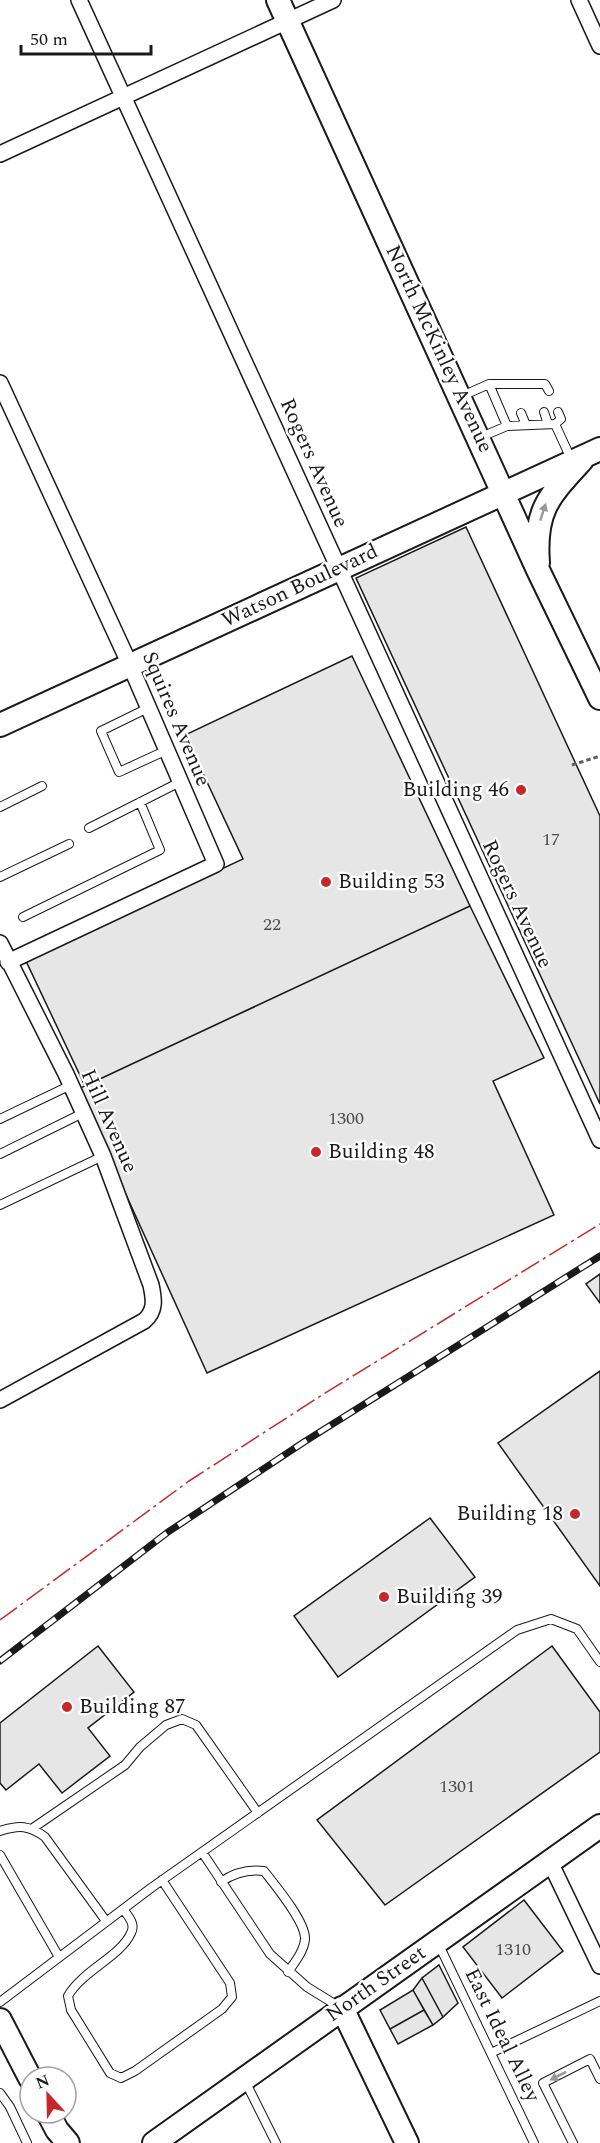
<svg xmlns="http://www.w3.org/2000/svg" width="600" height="2143" viewBox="0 0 600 2143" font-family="Spectral,serif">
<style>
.building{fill:#e6e6e6;stroke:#1a1a1a;stroke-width:1.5}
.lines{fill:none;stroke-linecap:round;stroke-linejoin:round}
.lane-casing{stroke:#1a1a1a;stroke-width:10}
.street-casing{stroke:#1a1a1a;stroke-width:18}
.secondary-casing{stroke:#1a1a1a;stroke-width:26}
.path{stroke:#5f5f5f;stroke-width:3;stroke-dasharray:4.5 3;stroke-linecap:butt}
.lane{stroke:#fff;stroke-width:8}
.street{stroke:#fff;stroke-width:15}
.secondary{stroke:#fff;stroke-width:22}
.rail-casing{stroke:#1a1a1a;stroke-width:7}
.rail{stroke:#fff;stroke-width:4.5;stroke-dasharray:14;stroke-linecap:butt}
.power{stroke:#c62828;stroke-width:1.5;stroke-dasharray:21 4.5 3 4.5;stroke-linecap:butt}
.oneway{fill:#989898}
.poi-dot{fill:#c62828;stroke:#fff;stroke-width:2}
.labels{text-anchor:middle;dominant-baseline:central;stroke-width:4.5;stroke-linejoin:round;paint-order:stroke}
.number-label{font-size:18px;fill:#4d4d4d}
.street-label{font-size:21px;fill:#1a1a1a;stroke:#fff}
.poi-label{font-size:21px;fill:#1a1a1a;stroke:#fff;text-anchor:start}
</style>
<rect width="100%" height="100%" fill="#fff"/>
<path class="building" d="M466 527 600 816V1104L356 578Z
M352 656 470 906 85 1086 26 961 243 859 185 735Z
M470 906 544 1058 493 1081 554 1215 207 1373 78 1089Z
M600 1274V1303L586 1284Z
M600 1371V1586L498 1443Z
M430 1518 475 1577 338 1677 294 1616Z
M98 1646 134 1692 88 1728 110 1756 62 1793 39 1764 6 1790 0 1783V1723Z
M552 1646 600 1712V1752L385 1905 317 1820Z
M524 1900 563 1951 502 1998 463 1947Z
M439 1965 458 2003 443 2017 422 1978Z
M422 1978 443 2017 433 2025 413 1990Z
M413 1990 424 2010 390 2029 380 2010Z
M424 2010 433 2025 398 2044 390 2029Z"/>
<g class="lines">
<g class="lane-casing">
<path id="lane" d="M489 384 507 426 555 424
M462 396 489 384H545L549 391
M544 412 548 424
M558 412 561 419 555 424 572 461
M521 413 526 425
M481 437 507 426
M148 708 101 731 119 772 167 750
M0 807 42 786
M89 828 180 782
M0 877 69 844
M23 917 160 850 140 802
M0 1119 71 1085
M0 1154 83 1113
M0 1205 103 1156
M33 1828 125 1765 140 1747 166 1725 182 1719 196 1725 258 1813
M0 1831C19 1825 29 1825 45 1837L106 1921
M202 1852 270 1954 307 1987 341 2008
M0 1855 59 1957
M221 1882C235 1872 248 1869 264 1871 275 1885 306 1922 305 1939 304 1951 295 1962 288 1972
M123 1909C128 1916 136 1924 131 1933 121 1956 82 1971 68 1996L71 2010 110 2073 121 2078 135 2071 222 2009 232 1997 230 1983 162 1880
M438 1943 534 2143
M0 2002 151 1888 517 1630 551 1619 577 1629 600 1662
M491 2053 600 2001
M245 2081 276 2143
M0 2093 10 2107 27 2143
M573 2143 543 2083 590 2059 600 2079"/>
</g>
<g class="street-casing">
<path id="street" d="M79 0 600 1140
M579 0 600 46
M0 154 333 0
M0 383 130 665 216 864 8 962
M0 943 66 1074 103 1156 151 1285C154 1299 156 1311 144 1321L0 1400
M550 1862 600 1966"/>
</g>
<g class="secondary-casing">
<path id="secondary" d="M278 0 538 570 600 698
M538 563C534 510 549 496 582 460
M0 725 600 449
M342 2008 407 2143
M0 2020 30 2078
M48 2113 57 2130 68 2143
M154 2143 600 1826"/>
</g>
<path class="path" d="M572 765 600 756"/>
<use href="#lane" class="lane"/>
<use href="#street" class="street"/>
<use href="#secondary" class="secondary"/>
<g class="rail-casing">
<path id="rail" d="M0 1661 168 1532 304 1442 600 1256"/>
</g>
<use href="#rail" class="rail"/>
<path class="power" d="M0 1620 189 1481 322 1395 600 1224"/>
</g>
<defs><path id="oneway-solid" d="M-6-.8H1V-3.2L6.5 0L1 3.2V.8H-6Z" transform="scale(1.5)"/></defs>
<g class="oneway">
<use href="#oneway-solid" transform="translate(543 512) rotate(-72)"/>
<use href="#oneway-solid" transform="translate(558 2076) rotate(153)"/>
</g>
<g class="poi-dot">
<circle cx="521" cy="790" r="6"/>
<circle cx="326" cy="882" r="6"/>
<circle cx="316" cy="1152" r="6"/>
<circle cx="575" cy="1514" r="6"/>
<circle cx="384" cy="1597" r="6"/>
<circle cx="67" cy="1707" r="6"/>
</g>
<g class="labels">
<g class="number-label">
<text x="551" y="839">17</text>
<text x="272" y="924">22</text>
<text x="346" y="1118">1300</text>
<text x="457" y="1786">1301</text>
<text x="513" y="1949">1310</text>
</g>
<g class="street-label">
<text transform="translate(439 349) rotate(65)">North McKinley Avenue</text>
<text transform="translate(314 463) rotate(66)">Rogers Avenue</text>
<text transform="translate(300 586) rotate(-25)">Watson Boulevard</text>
<text transform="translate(176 719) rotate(67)">Squires Avenue</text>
<text transform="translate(517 904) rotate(65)">Rogers Avenue</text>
<text transform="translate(109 1121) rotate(66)">Hill Avenue</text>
<text transform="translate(376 1984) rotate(-35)">North Street</text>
<text transform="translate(502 2035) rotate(64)">East Ideal Alley</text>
</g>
<g class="poi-label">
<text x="509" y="790" text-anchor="end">Building 46</text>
<text x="338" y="882">Building 53</text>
<text x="328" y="1152">Building 48</text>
<text x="563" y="1514" text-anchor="end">Building 18</text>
<text x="396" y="1597">Building 39</text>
<text x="79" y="1707">Building 87</text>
</g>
</g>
<g transform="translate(48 2095) rotate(338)"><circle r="28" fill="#ffffff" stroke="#a3a3a3" stroke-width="1.5"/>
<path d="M0-4.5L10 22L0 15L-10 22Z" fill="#c62828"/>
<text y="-9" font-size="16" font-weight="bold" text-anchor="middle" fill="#1a1a1a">N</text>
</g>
<path d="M21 45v9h130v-9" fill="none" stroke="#1a1a1a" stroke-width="3"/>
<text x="30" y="45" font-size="18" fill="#1a1a1a" stroke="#ffffff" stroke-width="4.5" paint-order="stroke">50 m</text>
</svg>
